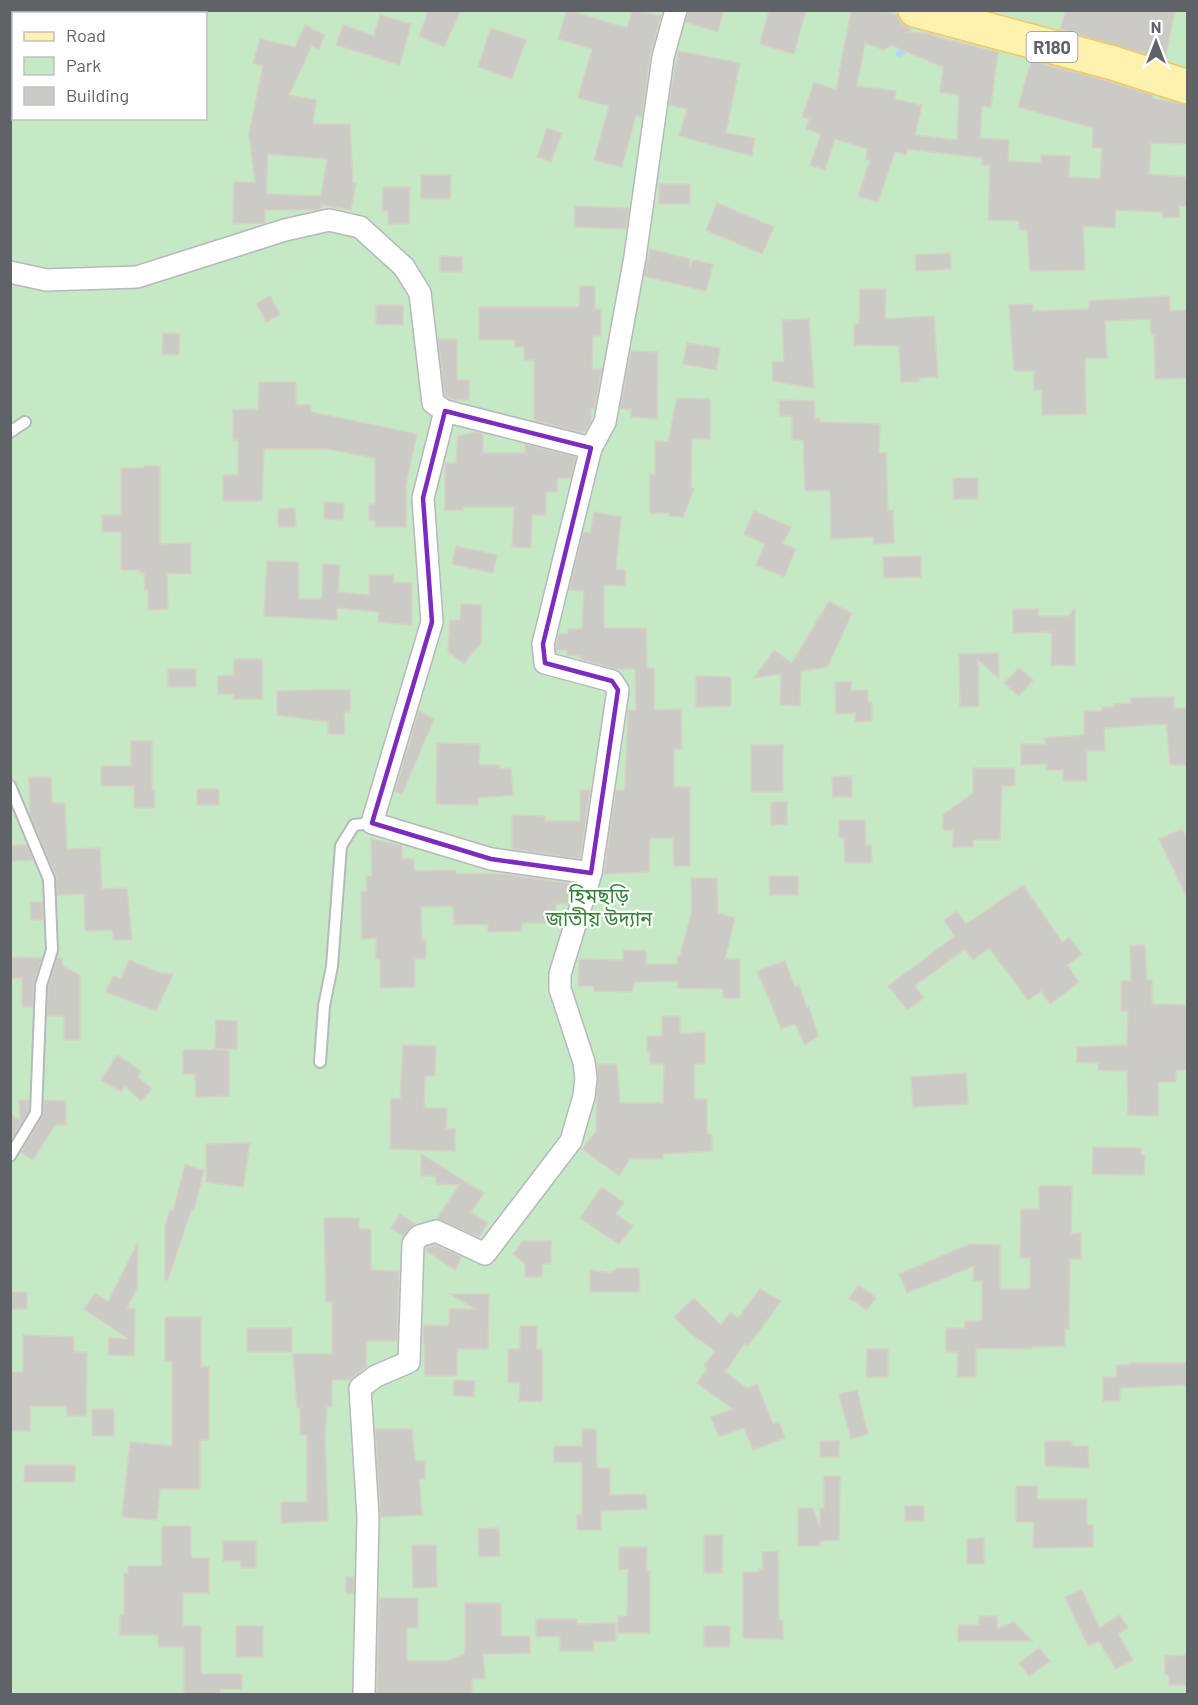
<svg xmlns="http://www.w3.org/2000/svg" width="1198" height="1705" viewBox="0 0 1198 1705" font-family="Barlow,'Noto Sans Bengali',sans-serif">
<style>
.green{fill:#c5e8c5;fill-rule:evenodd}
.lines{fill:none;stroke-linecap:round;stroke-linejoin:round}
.stream{stroke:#aadaff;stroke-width:6}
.building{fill:#cccac5;stroke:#d6d1c6;stroke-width:1.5;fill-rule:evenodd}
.service-casing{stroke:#b5b8bc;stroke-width:14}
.minor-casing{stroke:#b5b8bc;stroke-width:24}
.primary-casing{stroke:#f2c960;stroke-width:36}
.service{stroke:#fff;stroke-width:10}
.minor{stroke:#fff;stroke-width:21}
.primary{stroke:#fff2af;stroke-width:33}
.marked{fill:none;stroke:#7b2cbf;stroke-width:4.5;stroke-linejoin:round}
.labels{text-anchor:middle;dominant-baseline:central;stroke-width:4.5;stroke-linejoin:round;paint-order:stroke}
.shield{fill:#fff;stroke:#8f9295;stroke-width:1.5}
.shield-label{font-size:18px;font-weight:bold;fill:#5f6368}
.park-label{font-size:20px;fill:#348238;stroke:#fff}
</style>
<rect width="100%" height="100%" fill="#f1efe8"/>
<path class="green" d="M11 11H1187V1694H11ZM14 14H206V118H14Z"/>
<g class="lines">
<path class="stream" d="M899 54 911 46"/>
</g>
<path class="building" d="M429 10H461L444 47 419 36Z
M567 10 627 28 632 10 661 16 650 55 642 117 636 115 622 167 594 160 609 106 578 98 592 49 558 39Z
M688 10H724L718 32 686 22Z
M769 10H806L794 54 760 44Z
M851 10H879L897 15 902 24 912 29 907 32 931 34 940 38 998 52 991 107 982 106 980 138 1009 140 1008 161 1041 163V155L1070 156 1069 177 1100 179 1102 148H1092L1093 128 1018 107 1031 61 1108 81 1153 95 1152 98 1188 105V144L1151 143 1149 174 1188 177V207L1179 206 1180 217 1163 218 1162 212 1116 210 1115 228 1083 226 1085 270 1030 271 1027 230H1019V221L988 220 990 165H982V158L908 149 906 155 895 152 878 202 858 196 870 160H866L867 149 835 139 825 170 810 165 821 134 806 129 809 119 802 117 814 82 836 90ZM865 43 884 50 891 45 943 67 940 92 959 95 957 140 915 135 922 105 895 99 896 91 857 86Z
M1066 10H1175L1165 60 1060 29Z
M380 15 411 24 400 65 336 45 343 25 374 36Z
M305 25 325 35 319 49 312 46 289 95 316 100 313 124H350L353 182 356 183 351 210 321 205V209L317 210H265V223L233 224 234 182H255L249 133 263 66 253 63 260 39 295 47ZM268 154 327 159 321 196 266 194Z
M491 28 526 40 512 79 478 67Z
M678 51 740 63 726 133 755 138 752 156 679 136 687 109 669 105Z
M547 128 562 133 551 162 537 157Z
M421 175H451L450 199H421Z
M659 184H690V204H659Z
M383 187H410L409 224H388V211H382Z
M717 203 774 227 762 254 706 230Z
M575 206 629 208 626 229 574 227Z
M650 249 690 259V267L693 260 713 264 706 291 644 276Z
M951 253V269L916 271 915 255Z
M440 256 462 257V272H440Z
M580 286H595V309H601V336H593L592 369H602L594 409H591V421L586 431 579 432 534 420V360H524V347H515V340H479V307H579Z
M860 289H886L885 319 934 316 938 377 919 378 920 381 901 382 899 346 854 345V324H859Z
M270 296 280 315 266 322 256 303Z
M1170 296V311L1188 310 1187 378 1155 379 1154 335H1151L1150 319 1105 321 1107 358H1085L1086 414 1042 415V390H1034V371H1014L1009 305 1033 304V311L1089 309V301Z
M376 305H403V325L376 324Z
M809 319 814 388 773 381 772 362H784L782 320Z
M163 333 180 334 179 355 162 354Z
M438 339H457V380H469V400H453L445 396Z
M687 343 720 348 716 370 683 364Z
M631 351 658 352 657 419 631 417V409H620Z
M259 382H296V405H311V412L417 434 406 484V527H375V521L369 520V504H375V458L327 449H264L262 501H223V475H238V440H233V410L258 409Z
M677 398 710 399V439H692L691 487 694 489 683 517 669 516V513H650V475H655V441L668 442Z
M779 400 814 401 815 418H820V422L880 424 879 453H886L888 510H893L894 543 874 544V537L831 539 830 490 805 491 803 440H792V416H780Z
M476 432 483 434V453H525V444L576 457 571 478H557V492H546V515H532L531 548 512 547 514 507H463V510H445V463H456L458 436Z
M144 466H160V544L191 543V574L167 573 168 609 148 610V590H145L144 573H140V570H121V532H102V515H121V468H144Z
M953 478H978V499H954Z
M324 502 344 503 343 520 324 519Z
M295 508 296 527H278V509Z
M754 511 791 527 783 544 796 549 784 577 756 565 765 544 744 534Z
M594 512 621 517 616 570H626L625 586 604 585V628H646L647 668H654V710L681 709 682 749H674V787H690V866H674L673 838H650L649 872 604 874 616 790H624L625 784 628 710H636L635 669H616L581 659V656L567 655V650H556V645L559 634H568V629H582L584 591 569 590 583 532 590 533Z
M456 546 497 555 493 573 452 564Z
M921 556V577L884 578 883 557Z
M267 561 298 562 299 599H322L323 564 340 565 338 592 369 595V575H393L394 582 412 583V625L378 622 379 612 337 608V620L264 616Z
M829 601 852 614 827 667 801 671 800 706 780 705 781 674 754 678 774 650 792 663Z
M461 604 482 605 481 643 464 664 448 651 450 620H460Z
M1075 608V666L1051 665 1052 632 1013 633V609H1038V616H1068Z
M998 653 999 678 978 660 979 706 960 707 959 654Z
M234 659H262V699H234V694H218V676L234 675Z
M1019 668 1033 680 1019 696 1004 683Z
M168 669H196V687H168Z
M696 676 731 677V706L696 707Z
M835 682H851V691L868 690V702H872V721L855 722V713L836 714Z
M316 690H350V712H344L345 734H328V722L277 715V691Z
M1174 697V708H1188V765H1170L1166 724 1104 728 1105 751H1087V781H1063V770H1046V764L1021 765V744H1046L1045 738 1084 735V711H1102V707H1114V704L1131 703V698Z
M419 711 434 719 402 794 395 791Z
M131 741H152V789H155L154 808H134V786H101V766H131Z
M437 743 480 744 479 765H500L499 769 511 768 513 795 478 798V805L436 804Z
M751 745H783V792H751Z
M973 768H1014L1015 786H1002L1000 840H973V847H953V830H943V815L973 793Z
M852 776V797H833L832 777Z
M29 777H51L52 803H65L67 849 100 848 102 889 127 888 132 940H113V930L85 931 84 894 57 895 56 876 30 815Z
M197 789H219V805H197Z
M580 790H590L580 859 512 849V815L545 816V821H580Z
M771 802H787V824L771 825Z
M839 820H865L866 845H871L872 863H845L844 838H839Z
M1182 829 1188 841V900L1159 839Z
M371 839 402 845V859H414V871L456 870V874H505L574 884 568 904H556V923H522V931L488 932V924L454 925 453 906 421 907 422 940H426V959H415V987L380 988V959H376V938L362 939 361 892 367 891 366 876H372Z
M10 845H27L33 860 10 861Z
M769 876H798V895H770Z
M691 878H717L718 913 735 918 725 959H740V998H723V989L677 988 678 981 634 982 633 992 594 991V986H578L579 959 623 960V950L646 951V964H677V956H680L692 911Z
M1023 885 1062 942 1069 937 1082 954 1067 965 1079 982 1050 1004 1041 991 1028 1000 989 948 973 960 965 949 915 986 924 998 907 1010 888 986 955 936 944 921 957 911 966 924Z
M30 902H42L43 920H31Z
M1145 945 1147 980H1152V1004L1188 1005V1070H1176V1082H1158V1116L1128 1115 1127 1071 1098 1070 1099 1063 1077 1062V1047L1127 1045 1128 1011H1121V981H1131L1130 946Z
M10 957 42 958 34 983 33 1007H22V978H10Z
M57 958H62V966L80 975V1040H64V1016H47L48 986Z
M129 960 160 973 173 974 156 1011 106 992 113 976 121 979Z
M785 961 795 987 799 985 807 1008 809 1007 818 1036 805 1045 795 1024 781 1028 757 971Z
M662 1016H680V1034L705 1032V1064H694V1099H707V1134H712V1151L663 1154V1159H630L619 1176 582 1149 596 1131 597 1064H617L620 1103H663L664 1064H650V1052H647V1036H662Z
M216 1020 237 1021V1049H215Z
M403 1045 436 1046 435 1076H425L424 1108H447L446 1129H455V1151L390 1149 391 1098 400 1099Z
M183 1050H229V1096L196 1097 195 1074H183Z
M117 1055 141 1071 138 1077 152 1089 141 1101 125 1086 121 1092 101 1080Z
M966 1073 968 1104 913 1107 911 1077Z
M19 1100H29V1111L12 1139 10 1114 20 1120Z
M44 1100 66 1101V1125H55L33 1160 21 1152 42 1117Z
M250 1143 243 1187 206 1182V1144Z
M1093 1147 1141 1148V1155H1145L1144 1175 1092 1174Z
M421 1154 484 1193 471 1212 488 1223 479 1237 437 1219 459 1185 436 1184V1176H421Z
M185 1165 204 1170 194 1210H191L168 1280H165V1225L170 1210 173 1211Z
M1039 1186H1072L1071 1234 1081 1233V1259H1070L1069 1329H1065V1346L1032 1347V1349L976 1348V1377H957L958 1352H946V1328H965V1321H982V1281H973L974 1266 907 1293 899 1274 970 1244 1000 1245V1289H1030V1258H1020L1021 1209H1039Z
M602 1187 624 1203 616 1214 633 1226 619 1244 580 1218Z
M400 1214 415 1224 403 1236 391 1228Z
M324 1218H359V1229H371V1270L399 1271 397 1341H366V1367L351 1380H332V1407H327L325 1435 328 1521 281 1523V1502H307V1435H300V1408H297L293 1354H332V1302H326Z
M523 1241H551V1264H542V1277H525V1264L513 1254Z
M138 1242 137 1288 127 1308 135 1309 134 1356 108 1355 109 1338 129 1339 84 1309 95 1293 108 1302Z
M435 1245 462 1257 455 1270 426 1251 427 1247Z
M618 1268H639L640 1292H590V1270L610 1273Z
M859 1285 876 1298 867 1310 849 1298Z
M760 1289 781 1301 748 1346 745 1343 725 1372 747 1388 757 1384 773 1424 779 1422 785 1438 753 1450 744 1428 719 1437 711 1417 733 1409 697 1383 707 1369 704 1366 715 1351 689 1332 674 1317 694 1298 721 1325 730 1312 738 1318Z
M10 1292H27V1309H10Z
M450 1294H489L488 1349H457V1376H425L423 1325 449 1326V1309H475Z
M165 1317H201V1367H209V1440H200V1489H160L157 1520 122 1517 130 1442 172 1446V1361H165Z
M520 1326H537V1349H542V1402L519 1401 520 1383H508V1349H520Z
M247 1328H292V1352H247Z
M23 1335 74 1337V1352H87L86 1416H67V1406H30V1431H10V1372H23Z
M867 1349H888V1377H866Z
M1129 1363H1187V1385L1120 1388V1401H1103V1377H1117L1116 1365H1129Z
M454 1380 475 1381 474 1397 453 1395Z
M857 1390 868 1434 851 1439 839 1394Z
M92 1409H114V1436H92Z
M375 1429H412L415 1461H425V1479H419L422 1515 381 1517Z
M582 1429H596L597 1468H610V1495L646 1494 647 1509 601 1511V1530H577V1515H582V1462H554V1446H582Z
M820 1441H839V1457H820Z
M1045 1441H1072V1446H1088L1089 1468 1045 1466Z
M25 1465H75V1482H24Z
M824 1476H840L839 1540 820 1541V1546H798V1508H813L820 1528V1508H824Z
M1016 1486H1038L1037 1499H1087V1525H1093V1547L1033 1548 1034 1522H1016Z
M905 1506H924V1521H905Z
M162 1526H191V1558H209V1593H183V1626H201V1674H242V1689H220V1695H184V1647H158V1635H120V1615H124V1573H128V1566H162Z
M499 1528 500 1556 479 1557 478 1529Z
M704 1535H723L722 1573H704Z
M984 1538V1564H967V1539Z
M223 1541H256V1568H241V1561H223Z
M412 1545H436L437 1587 413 1588Z
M619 1547H647L646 1571H650V1633H618V1616H627L628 1569 619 1570Z
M778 1551 779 1620H783V1639L743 1638V1572H759V1569L763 1568 762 1552Z
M346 1577H354V1593H346Z
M1082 1589 1099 1628 1120 1615 1128 1628 1118 1634 1133 1660 1116 1669 1099 1641 1088 1646 1065 1597Z
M379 1598H418V1628H407V1661H448L465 1654V1603H501V1636H530V1653L483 1654 485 1679H472V1695H377Z
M979 1616H997V1629L1014 1622 1032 1641H958V1625H979Z
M536 1619H577V1624L616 1623V1641L594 1642 593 1651H560V1636L536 1637Z
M236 1626H263V1657H236Z
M704 1626H730V1647H704Z
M1039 1648 1050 1661 1029 1676 1019 1663Z
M1188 1655V1685H1169V1674L1165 1675V1656Z"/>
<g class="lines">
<g class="service-casing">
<path id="service" d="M10 432 25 422
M10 786 49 879 52 950 41 985 36 1113 10 1156
M320 1062 324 1006 332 966 341 846 354 825 372 823"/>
</g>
<g class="minor-casing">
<path id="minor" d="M10 272 46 280 137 277 285 230 329 220 360 227 404 267 420 293 433 403 445 411 591 448
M445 411 423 498 432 622 372 823 491 859 591 873
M364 1694 368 1517 360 1388 376 1376 409 1362 413 1244 419 1236 436 1231 485 1254 571 1141 584 1096 586 1079 584 1062 560 989V974L591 873 618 690 612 681 545 663 543 644 591 448 605 422 635 257 663 57 676 10"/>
</g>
<g class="primary-casing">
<path id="primary" d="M915 10 1113 63 1188 87"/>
</g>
<use href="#service" class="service"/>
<use href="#minor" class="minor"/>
<use href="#primary" class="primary"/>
</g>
<path class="marked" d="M445 411 591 448 543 644 545 663 612 681 618 690 591 873 491 859 372 823 432 622 423 498Z"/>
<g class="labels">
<rect class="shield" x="1026.5" y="32" width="51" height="30" rx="4.5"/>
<g class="shield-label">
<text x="1052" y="47">R180</text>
</g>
<g class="park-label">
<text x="599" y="895">হিমছড়ি<tspan x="599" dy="23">জাতীয় উদ্যান</tspan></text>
</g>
</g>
<rect width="1198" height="1705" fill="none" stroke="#5f6368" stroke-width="24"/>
<rect x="12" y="12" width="195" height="108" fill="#ffffff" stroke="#bfc1c3" stroke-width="1.5"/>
<rect x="24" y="32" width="30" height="9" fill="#fff2af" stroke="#bfc1c3" stroke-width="1.5"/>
<text x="66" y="42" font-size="18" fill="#5f6368">Road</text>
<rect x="24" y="57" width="30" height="18" fill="#c5e8c5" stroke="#bfc1c3" stroke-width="1.5"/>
<text x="66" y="72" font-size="18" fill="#5f6368">Park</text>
<rect x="24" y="87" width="30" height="18" fill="#cccac5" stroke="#bfc1c3" stroke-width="1.5"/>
<text x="66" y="102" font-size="18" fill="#5f6368">Building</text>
<g transform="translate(1156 42)" stroke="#ffffff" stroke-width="4.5" paint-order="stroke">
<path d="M0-4.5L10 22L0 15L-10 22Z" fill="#5f6368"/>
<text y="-9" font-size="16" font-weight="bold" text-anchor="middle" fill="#5f6368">N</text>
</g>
</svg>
